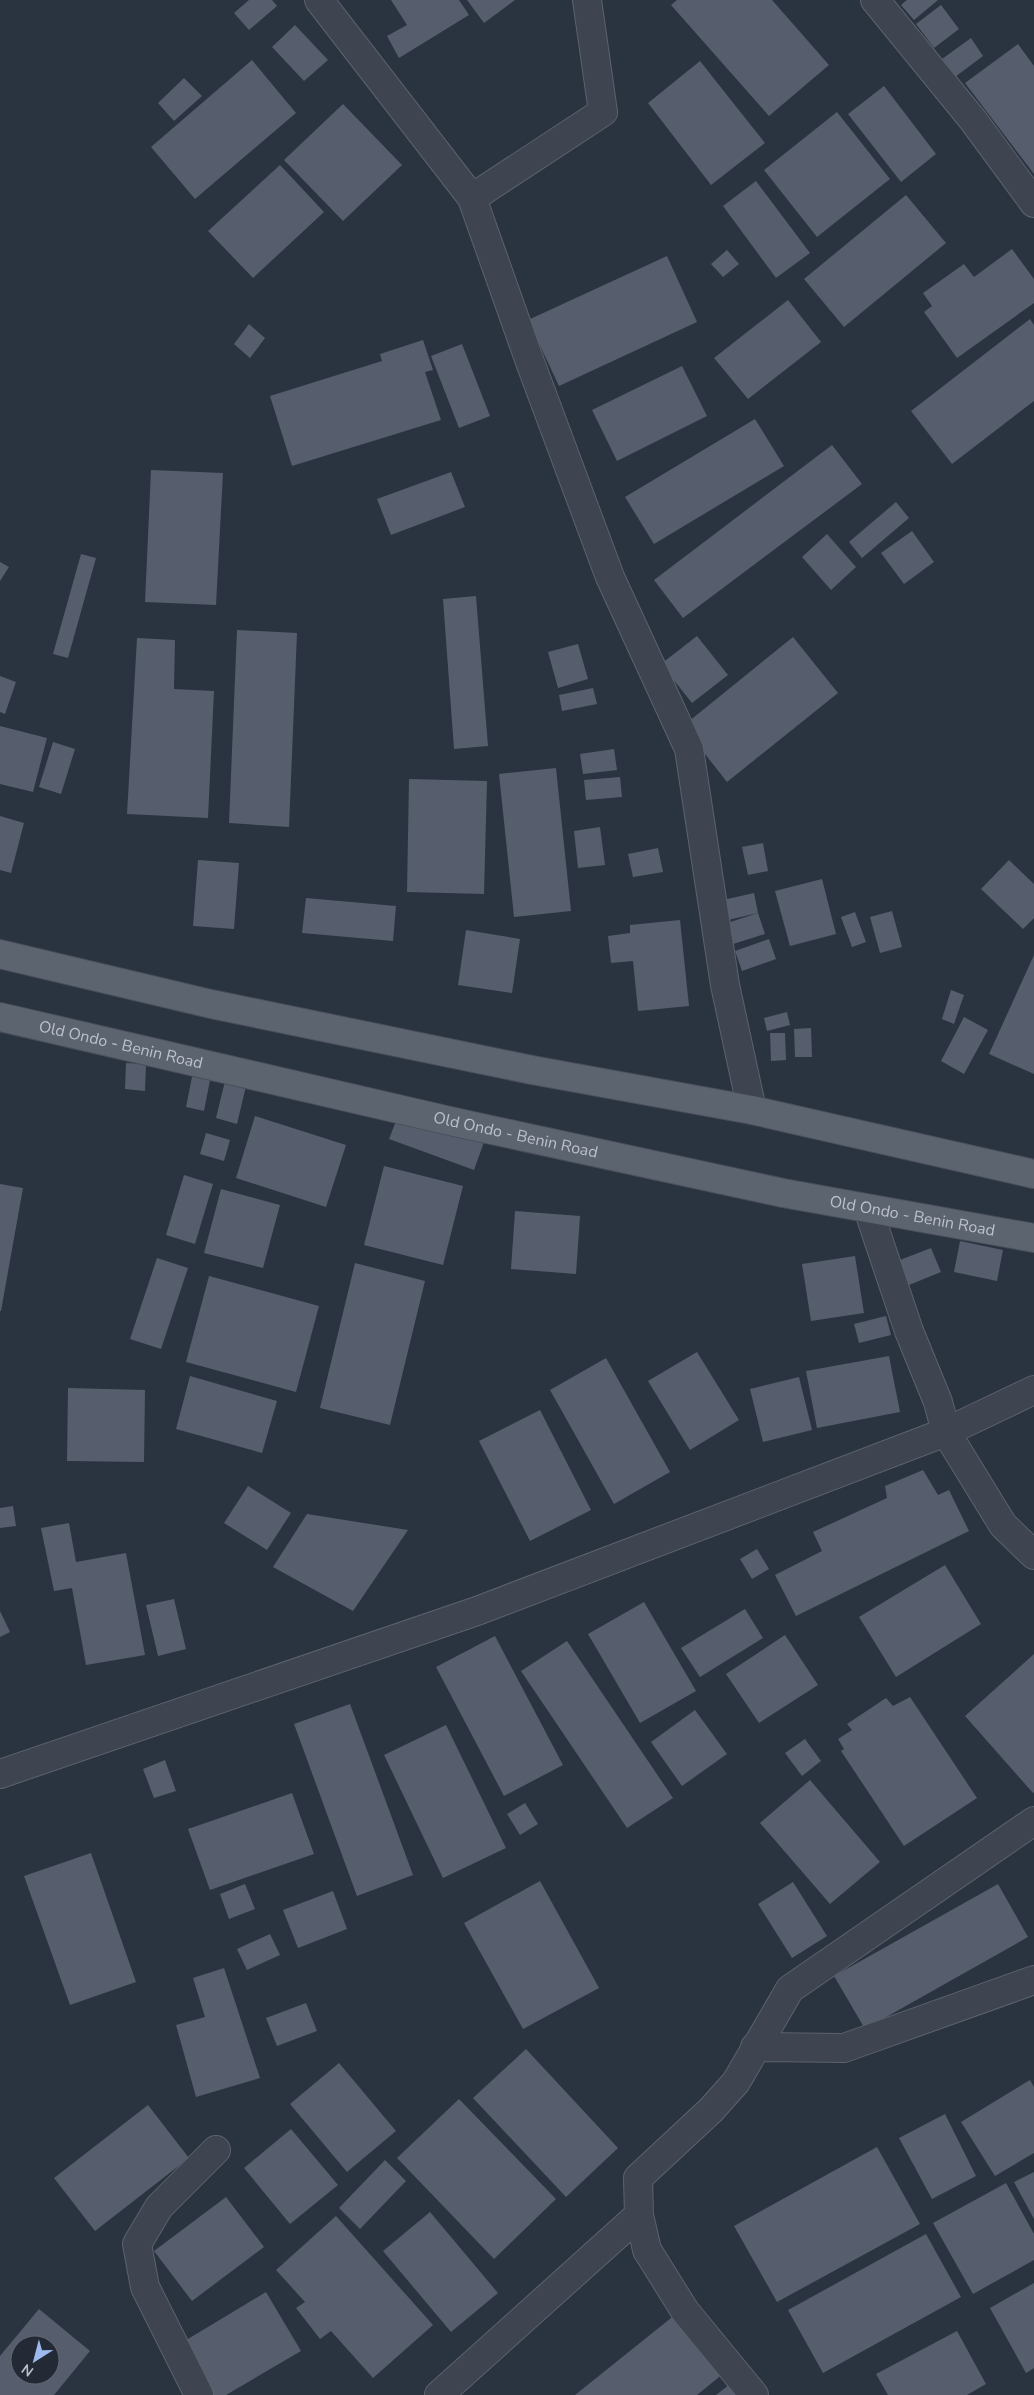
<svg xmlns="http://www.w3.org/2000/svg" width="1034" height="2395" viewBox="0 0 1034 2395" font-family="'Nunito Sans',sans-serif">
<style>
.building{fill:#565e6d;fill-rule:evenodd}
.lines{fill:none;stroke-linecap:round;stroke-linejoin:round}
.street-casing{stroke:#5c636d;stroke-width:30}
.primary-casing{stroke:#484e59;stroke-width:30}
.street{stroke:#3e4550;stroke-width:28}
.primary{stroke:#5c646f;stroke-width:28}
.labels{text-anchor:middle;dominant-baseline:central;stroke-width:4;stroke-linejoin:round;paint-order:stroke}
.street-label{font-size:16px;fill:#bbc0ca;stroke:#232a35}
</style>
<rect width="100%" height="100%" fill="#2a3340"/>
<path class="building" d="M249 0H272L277 6 249 30 234 13Z
M391 0H459L469 15 399 58 387 36 407 25Z
M467 0H515L484 23Z
M677 0H772L829 65 769 116 671 5Z
M907 0H938L914 20 901 5Z
M941 5 959 29 934 48 916 24Z
M295 25 328 60 304 81 272 47Z
M971 38 983 56 955 77 942 59Z
M1018 44 1034 66V174L965 83Z
M252 60 296 113 195 199 151 147Z
M700 61 765 143 711 185 648 103Z
M184 78 202 96 174 121 158 103Z
M884 86 936 154 901 182 848 114Z
M343 104 402 165 343 221 284 160Z
M837 112 890 179 817 237 764 170Z
M280 165 324 212 253 278 208 231Z
M756 181 810 253 776 278 723 206Z
M906 195 946 243 844 327 804 279Z
M1012 249 1034 279V303L957 358 924 312 932 306 923 293 964 264 974 277Z
M727 250 739 264 723 277 711 264Z
M667 256 697 322 559 386 528 320Z
M788 300 821 342 748 399 714 358Z
M1030 319 1034 325V401L952 464 911 411Z
M249 324 265 338 250 358 234 344Z
M423 340 433 370 425 372 441 420 292 466 270 396 382 361 380 354Z
M462 344 490 416 459 428 431 356Z
M682 366 707 416 617 461 592 410Z
M755 419 784 466 654 544 625 497Z
M832 445 862 484 683 618 654 580Z
M151 470 223 473 216 605 145 602Z
M451 472 465 507 391 535 377 499Z
M896 502 909 518 862 558 849 542Z
M912 531 934 562 904 584 881 553Z
M827 534 856 567 831 590 802 557Z
M81 554 96 558 68 658 53 654Z
M0 562 9 567 0 581Z
M476 596 488 746 454 749 443 599Z
M237 630 297 633 289 827 229 823Z
M697 636 728 675 692 703 661 664Z
M793 637 838 693 727 782 683 726Z
M137 638 175 640 174 689 214 691 208 818 127 814Z
M578 644 588 679 558 688 548 652Z
M0 676 16 682 5 714 0 712Z
M593 688 597 704 562 711 559 695Z
M0 726 47 738 33 792 0 784Z
M53 742 75 749 61 794 39 787Z
M614 749 617 770 583 774 580 754Z
M556 768 571 911 514 917 499 774Z
M620 777 622 797 586 800 584 780Z
M409 779 487 781 484 894 407 892Z
M0 816 24 823 11 873 0 870Z
M600 827 605 865 578 868 574 831Z
M763 843 768 871 748 875 742 847Z
M658 848 663 872 633 877 628 854Z
M198 860 239 863 234 929 193 926Z
M1009 860 1034 884V918L1023 929 981 889Z
M822 879 836 934 790 946 775 891Z
M754 893 758 913 728 920 723 900Z
M306 898 396 906 393 941 302 933Z
M892 911 902 947 880 953 870 917Z
M855 912 866 942 852 947 841 917Z
M758 913 765 934 730 945 724 924Z
M680 920 689 1006 638 1011 633 961 611 963 608 936 630 933V925Z
M466 930 520 939 512 993 458 985Z
M769 939 776 959 742 971 735 951Z
M1034 955V1074L989 1054Z
M951 990 964 995 954 1024 942 1019Z
M787 1012 790 1025 767 1031 764 1018Z
M964 1017 988 1030 964 1074 941 1061Z
M811 1028 812 1057H795L794 1029Z
M770 1033H785L786 1060 771 1061Z
M126 1063 146 1064 145 1091 125 1089Z
M193 1072 211 1075 204 1111 186 1107Z
M226 1077 247 1082 237 1124 216 1118Z
M400 1111 484 1142 474 1170 389 1139Z
M255 1116 346 1145 326 1207 236 1178Z
M206 1133 230 1140 224 1161 200 1154Z
M384 1166 463 1186 443 1265 364 1245Z
M184 1175 213 1184 195 1244 166 1235Z
M0 1184 23 1188 1 1311H0Z
M221 1189 280 1205 263 1268 204 1253Z
M515 1211 580 1216 576 1274 511 1269Z
M960 1241 1003 1250 997 1281 954 1272Z
M931 1248 941 1272 909 1285 900 1260Z
M855 1256 864 1313 811 1321 802 1264Z
M157 1258 188 1268 161 1349 130 1339Z
M355 1263 425 1281 390 1425 320 1408Z
M209 1276 319 1306 296 1392 186 1362Z
M886 1316 891 1335 859 1343 854 1324Z
M697 1352 739 1420 690 1450 648 1381Z
M889 1356 900 1412 817 1428 806 1371Z
M606 1358 670 1472 614 1504 550 1390Z
M190 1376 277 1401 262 1453 176 1429Z
M799 1377 812 1430 763 1442 750 1389Z
M68 1388 145 1390 144 1462 67 1461Z
M540 1410 591 1510 530 1541 479 1441Z
M923 1470 938 1495 949 1490 969 1531 796 1616 775 1575 822 1551 813 1532 887 1498 885 1486Z
M248 1486 291 1513 267 1550 224 1523Z
M13 1506 16 1526 0 1528V1508Z
M307 1514 408 1530 353 1611 273 1567Z
M69 1523 76 1562 126 1553 145 1655 86 1665 72 1588 54 1591 41 1528Z
M757 1549 769 1569 752 1579 740 1559Z
M945 1565 981 1624 896 1677 859 1617Z
M174 1599 186 1649 158 1656 146 1605Z
M644 1602 696 1691 640 1723 588 1634Z
M745 1609 763 1638 700 1677 681 1648Z
M0 1611 10 1632 0 1637Z
M785 1635 818 1685 759 1723 726 1674Z
M495 1636 563 1765 504 1796 436 1667Z
M567 1641 673 1798 627 1828 521 1671Z
M1034 1654V1792L1033 1793 965 1716Z
M910 1697 977 1798 904 1846 841 1751 844 1749 838 1739 852 1730 847 1724 886 1698 893 1706Z
M350 1704 413 1875 357 1896 294 1724Z
M695 1710 727 1754 682 1786 651 1742Z
M446 1725 506 1848 443 1878 384 1755Z
M805 1739 821 1761 802 1776 785 1753Z
M165 1760 176 1791 154 1798 143 1769Z
M810 1780 880 1862 830 1904 760 1823Z
M292 1793 314 1854 210 1890 188 1829Z
M525 1803 538 1824 520 1835 507 1814Z
M91 1853 136 1982 70 2005 24 1876Z
M540 1881 599 1988 523 2029 464 1923Z
M793 1882 827 1936 792 1958 758 1904Z
M245 1884 255 1909 229 1919 220 1894Z
M998 1884 1028 1937 865 2029 834 1976Z
M333 1891 347 1929 298 1948 283 1910Z
M270 1934 280 1955 247 1970 237 1949Z
M224 1968 260 2078 196 2097 176 2025 205 2017 193 1978Z
M306 2003 317 2031 277 2046 266 2018Z
M526 2049 618 2148 566 2197 473 2098Z
M339 2063 396 2131 347 2172 290 2104Z
M1030 2080 1034 2087V2153L995 2176 961 2122Z
M459 2099 556 2199 494 2259 397 2158Z
M148 2105 189 2158 95 2231 54 2178Z
M945 2114 976 2176 932 2199 899 2138Z
M291 2129 338 2185 290 2224 244 2168Z
M877 2147 920 2224 777 2302 734 2226Z
M385 2160 406 2181 360 2229 339 2208Z
M1034 2172V2219L1014 2182Z
M1006 2183 1034 2234V2260L973 2294 933 2223Z
M226 2197 264 2247 192 2301 154 2251Z
M430 2212 498 2293 451 2332 383 2251Z
M336 2216 433 2325 373 2378 331 2331 320 2339 296 2308 305 2302 276 2270Z
M926 2234 961 2297 823 2373 788 2310Z
M1034 2283V2368L1026 2373 990 2308Z
M266 2292 301 2351 226 2395H208L178 2345Z
M39 2309 90 2351 54 2395H0V2356ZM20 2345H50V2375H20Z
M676 2314 724 2373 697 2395H575Z
M957 2331 986 2384 967 2395H888L876 2374Z
M734 2381 746 2395H716Z"/>
<g class="lines">
<g class="street-casing">
<path id="street" d="M319 0 472 198 530 362 610 577 689 749 725 985 752 1110
M875 0 973 120 1034 203
M472 198 603 112 587 0
M868 1209 909 1331 938 1402 946 1432 1003 1525 1034 1555
M0 1774 477 1611 946 1432 1034 1390
M755 2047 844 2048 1034 1980
M199 2395 145 2287 137 2244 159 2207 216 2150
M439 2395 639 2215
M754 2395 685 2311 647 2250 639 2215 638 2178 711 2110 736 2082 790 1989 1034 1821"/>
</g>
<g class="primary-casing">
<g id="primary">
<path d="M0 954 211 1004 532 1070 752 1110 1034 1174"/>
<path id="s1" d="M0 1017 450 1121 783 1193 1034 1238"/>
</g>
</g>
<use href="#street" class="street"/>
<use href="#primary" class="primary"/>
</g>
<g class="labels">
<g class="street-label">
<text stroke="none"><textPath href="#s1" startOffset="124">Old Ondo - Benin Road</textPath></text>
<text stroke="none"><textPath href="#s1" startOffset="529">Old Ondo - Benin Road</textPath></text>
<text stroke="none"><textPath href="#s1" startOffset="934">Old Ondo - Benin Road</textPath></text>
</g>
</g>
<g transform="translate(35 2360) rotate(216)"><circle r="24" fill="#232a35" stroke="#606671"/>
<path d="M0-4L9 19L0 12L-9 19Z" fill="#9db9ed"/>
<text y="-8" font-size="14" font-weight="bold" text-anchor="middle" fill="#bbc0ca">N</text>
</g>
</svg>
